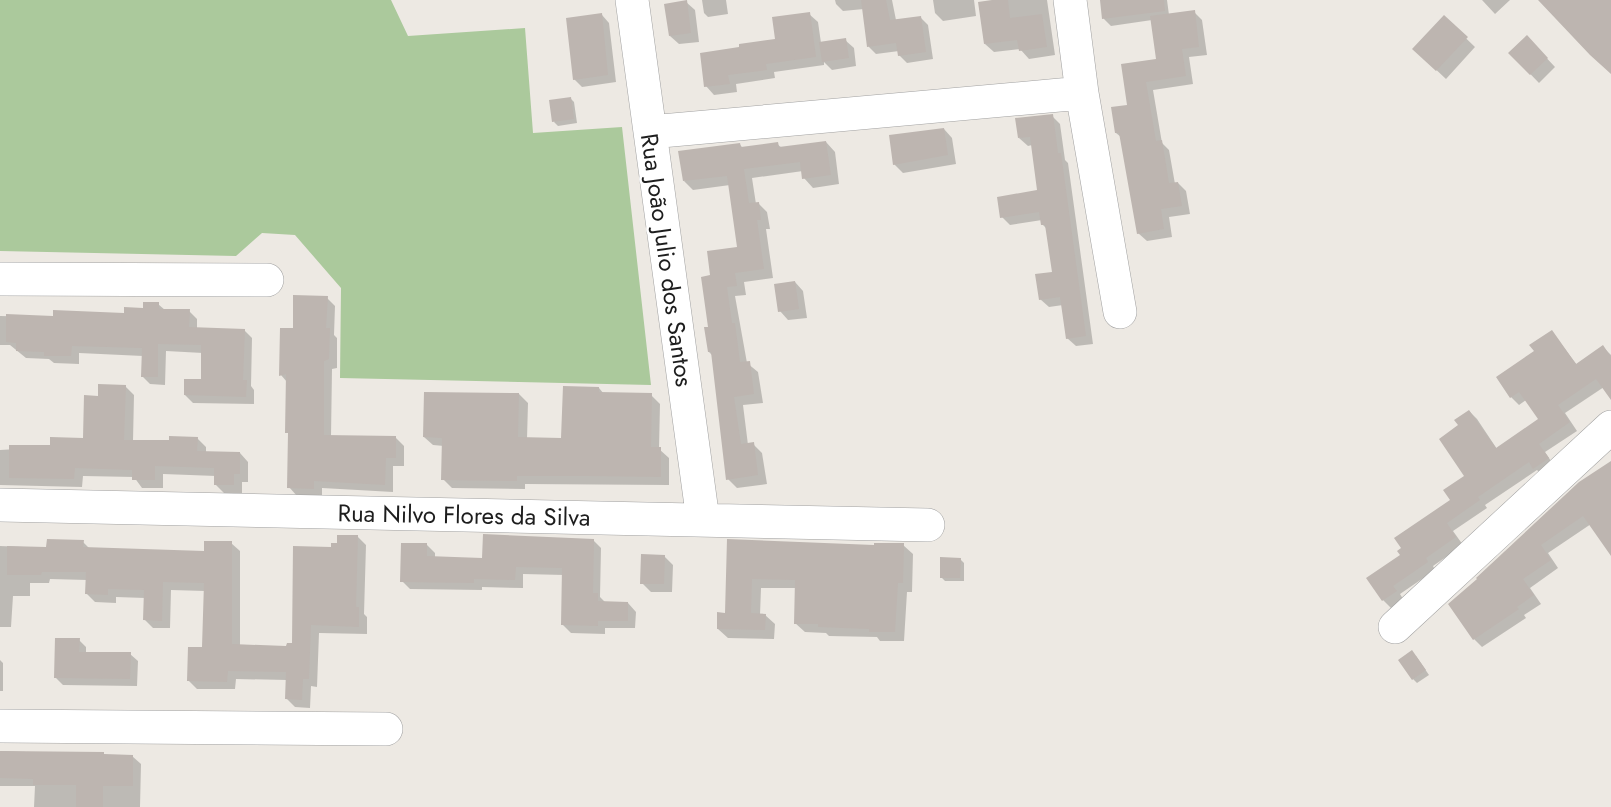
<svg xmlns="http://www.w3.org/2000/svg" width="1611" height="807" viewBox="0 0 1611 807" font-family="Jost,sans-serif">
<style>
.forest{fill:#abc99c}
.shadow{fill:#0003}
.building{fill:#bdb5b0}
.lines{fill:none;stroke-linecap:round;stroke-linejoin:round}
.minor-casing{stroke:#a1a1a1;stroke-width:34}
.minor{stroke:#fff;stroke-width:33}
.labels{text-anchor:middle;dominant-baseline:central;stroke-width:5;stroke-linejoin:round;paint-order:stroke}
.street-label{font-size:24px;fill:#1d1d1d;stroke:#fff}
</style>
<rect width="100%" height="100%" fill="#ede9e3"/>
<path class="forest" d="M0 0H391L408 36 525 28 533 133 622 127 651 385 340 378 341 288 295 235 262 233 236 256 0 251Z"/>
<path class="shadow" d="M702 0H726L728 14 708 17 704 13Z
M835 0H892L896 20 920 17 928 25 933 59 907 63 899 55V51L876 54 869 47 864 9 843 11 836 4Z
M933 0H974L976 16 943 21 935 13Z
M1003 0H1047L1055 55 1029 59 1020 49 994 52 985 44Z
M1101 0H1167L1169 15 1194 12 1202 20 1207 55 1189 57 1193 84 1153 90 1162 143 1169 150 1175 184 1178 183 1186 191 1190 214 1169 217 1172 237 1147 241 1138 233 1121 137 1116 133 1128 106 1157 61 1152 20 1111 26 1104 19Z
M1482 0H1510L1495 14Z
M686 2 695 10 699 42 679 44 670 36Z
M809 14 818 22 821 43 845 40 854 48 856 66 832 70 824 62V65L774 72 775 78 736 84 737 92 714 95 706 86 777 40Z
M602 15 609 23 616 82 582 87 574 79Z
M1444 17 1475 47 1446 79 1414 49Z
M1527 37 1555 67 1539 83 1510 53Z
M570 98 574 102 577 123 558 126 554 122Z
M1052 116 1060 124 1065 160 1068 163 1093 344 1076 346 1067 338 1063 305 1049 307 1040 299 1053 273 1047 229 1043 225 1042 220 1010 225 1002 217 1039 192 1032 145 1028 146 1019 138Z
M944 129 952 138 956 164 903 173 894 164Z
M826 142 835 152 839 184 813 188 804 178 803 171 752 178 756 204 758 203 767 212 770 229H766L773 278 744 282 746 295 735 296 747 363 758 372 763 403 743 405 748 445 753 444 762 453 767 484 737 488 728 479 712 355 709 352 712 277 739 248 730 185 693 190 684 181 740 145 743 148 777 144 782 148Z
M795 282 803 291 807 318 788 320 780 311Z
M327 298 335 306 334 335 337 338V368L332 369 331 437 396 438 404 446V466H393V492L322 488V496H297L289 487 290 435 287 432V382L281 375 294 329Z
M158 304 165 310 189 311 197 319V329L244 330 252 338 251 386 254 390V404L193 403 185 395 202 381 203 353 166 351 165 385 150 384 142 376 143 356 79 353V364L54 363 49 359 26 358 10 345H0V316L54 317 126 315Z
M1552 332 1577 365 1603 347 1611 355V397L1604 387 1565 413 1577 431 1545 452 1555 467 1542 475 1537 470 1485 505 1487 508 1453 531 1463 545 1433 566 1435 570 1400 594 1403 599 1391 608 1383 600 1402 556 1452 500 1466 476 1460 426 1469 411 1477 419 1497 449 1540 419 1526 400 1519 405 1511 397 1498 378 1536 352Z
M125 386 134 395 133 441 170 442 197 438 206 447V453H240L248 462V482H242V493H224L215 484 216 476 163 474V488H142L134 477 83 476 82 487 0 485V450L51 447 85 439 99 398Z
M599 388 604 394 651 395 660 404 659 449 669 458V485L525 484V489L452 488 443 479 444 446 433 445 424 437 519 394 528 403 527 439H563Z
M1611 462V553L1591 524 1548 553 1558 568 1530 588 1541 604 1524 615 1526 618 1482 647 1474 639 1450 604Z
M357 536 366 545 364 614 367 617V634L319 633 317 687 311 686 310 708 295 707 287 699V680L236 679 235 689H197L188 680 204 649 205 591 171 590 170 628H153L145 620V598L116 597V603L95 602 87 594V580L50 579 49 583H30V596H13L11 627H0V546L48 548 83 542 90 549 205 553 231 543 240 551V646L288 647 294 644 332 548Z
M593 540 601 548 600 597 606 603H628L636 612 635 628H605V634L571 633 563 625 564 575 523 574V588L482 587V590L410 589 402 581 427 545 435 553V558L484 559Z
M728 541 875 546 903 545 913 554 912 592H907L904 641H880L877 637 829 636 826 633 805 632 795 623 796 588H761L760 615H765L775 624 774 639 728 638 718 629 727 614Z
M664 556 673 565 672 592H651L642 583Z
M960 559 964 563V581H945L941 577Z
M79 640 86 647V653L130 654 138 661 137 686 63 685 56 678Z
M1416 656 1429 675 1417 683 1413 679Z
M0 660 3 663V691H0Z
M0 751 132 756 141 764 140 807H34L35 786H0Z"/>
<path class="building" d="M687 0 691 33 669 36 664 4Z
M861 0H886L890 20 921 16 926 52 898 56 896 43 867 47Z
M992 0H1008L1010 18 1042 14 1047 47 1019 51 1017 40 984 44 978 2Z
M1100 0H1164L1165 11 1102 19Z
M1538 0H1611V74L1590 55Z
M1195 10 1199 47 1182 49 1186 76 1146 82 1156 141 1162 140 1169 183 1178 182 1182 206 1161 209 1164 229 1137 234 1119 133H1115L1111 107 1127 105 1121 64 1156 59 1150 16Z
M810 12 816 57 766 64 767 70 728 75 730 84 704 87 700 53 739 47V44L775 39 772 17Z
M602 13 608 75 573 80 566 18Z
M1444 15 1468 37 1436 71 1412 49Z
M1527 35 1548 58 1530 75 1508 53Z
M846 38 849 58 822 62 819 42Z
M571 97 574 119 552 122 549 100Z
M1053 114 1058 153H1061L1086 336 1066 339 1060 297 1039 300 1035 274 1052 272 1045 225H1041L1039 212 1000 218 997 197 1037 190 1030 137 1018 138 1015 118Z
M944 128 948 155 893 165 889 135Z
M826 141 831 175 802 179 800 162 744 169 749 203 759 202 761 220H757L764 269 735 273 737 286 727 287 732 323H735L740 362 750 361 754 394 734 397 741 444 754 442 758 475 726 480 711 352H708L704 327H708L701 277 710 275 707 251 737 247 727 176 683 181 678 151 740 143 741 147 778 142 779 147Z
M795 281 799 309 778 312 774 284Z
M293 295 328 296 326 328H330L329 359 324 361V435L396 436V458H386L385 485 314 481V489L287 488 288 433H285L286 374 279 376 280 328H293Z
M143 302H159V308L161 309H190L189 327 245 329 243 380H247L246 397 184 395V379H201V345L158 344V377H141L142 348 72 346 71 356H44V352L16 351V343L6 342V314L53 316V310L124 313V307L143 308Z
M1552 330 1576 364 1603 345 1611 357V400L1596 379 1558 405 1570 422 1539 444 1549 458 1533 469 1529 462 1478 497 1480 500 1447 523 1456 537 1426 558 1428 562 1393 586 1397 591 1382 601 1366 578 1400 555 1397 551 1401 548 1394 538 1450 500 1443 490 1464 476 1439 439 1458 425 1454 420 1469 410 1496 448 1538 419 1519 392 1510 398 1496 377 1534 351 1529 345Z
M98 384 126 385 124 440H169V436L198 437 197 451 240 452V474H234V485H214V468L155 466V480H132V470L75 468 74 479 9 478V445H50V437L83 438 84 395 98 396Z
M563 386 599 387V392L652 393 651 447H661V477L586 476H517V481L441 480 442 438 423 437 424 392 519 393 518 437 561 438Z
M1611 461V556L1583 516 1541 545 1551 560 1523 579 1534 595 1517 607 1519 609 1473 640 1448 604 1477 579 1476 578 1579 482Z
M483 534 594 539 593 593H598V601L628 602V621H598V626L561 625 562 568 516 567 515 580 474 579V583L400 582 401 543H427V556L482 558Z
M337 535H358L356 607H359V627L311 625 309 679H303L302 700 285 699 286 672 228 671 227 682 187 681 188 647H202L204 583 163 582 162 621 143 620 144 590 108 589V595L85 594 86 572H42L41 575H7V546L46 547 47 539 84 540 83 547 204 551V541H232V644L286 646 287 643H292L293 546 331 547V543H337Z
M727 539 874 545V543H904L903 583H898L895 632H869V629L818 627V624H794L795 580 752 579 751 613 766 614 765 630 717 629V612L725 613Z
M641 554 665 555 664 584H640Z
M940 557 961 558 960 578H940Z
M55 638H80L79 652H131L130 679 54 678Z
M1412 650 1426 670 1412 680 1398 660Z
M0 751 104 752V754L133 755V786H103V807H76V785H33V779L0 778Z"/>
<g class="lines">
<g class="minor-casing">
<path id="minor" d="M632 0 703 520
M1070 0 1082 93 1120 312
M650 132 1082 93
M0 279 267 280
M0 505 928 525
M1395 627 1611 427
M0 726 386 729"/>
</g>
<use href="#minor" class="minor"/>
</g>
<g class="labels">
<g class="street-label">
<text transform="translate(667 260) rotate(82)">Rua João Julio dos Santos</text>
<text transform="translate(464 515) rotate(1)">Rua Nilvo Flores da Silva</text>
</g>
</g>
</svg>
